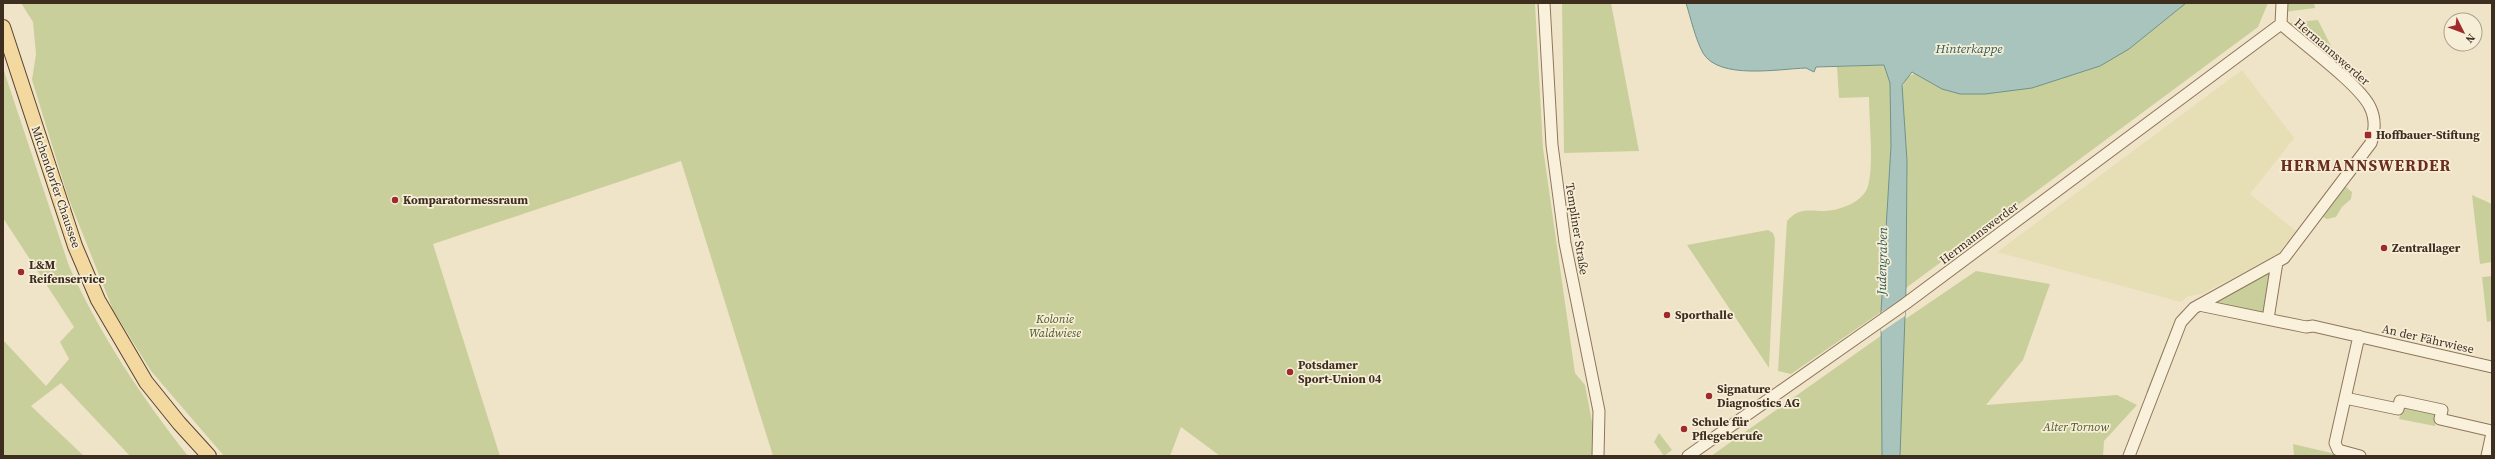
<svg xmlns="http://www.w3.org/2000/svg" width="2495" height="459" viewBox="0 0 2495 459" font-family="'Source Serif 4',serif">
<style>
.farmland{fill:#e6deb5}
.green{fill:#c9cf9b}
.water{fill:#a9c4bc;stroke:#6f938a}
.pier{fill:#f0e4c8}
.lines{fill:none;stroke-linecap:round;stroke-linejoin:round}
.minor-casing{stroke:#8d765c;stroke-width:13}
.major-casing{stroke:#5b4430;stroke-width:16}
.minor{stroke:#faf1dc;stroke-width:11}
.major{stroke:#f3d9a0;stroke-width:14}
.poi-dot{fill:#9e2a2b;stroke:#f7eed8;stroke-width:1.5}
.labels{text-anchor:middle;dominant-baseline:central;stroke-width:3.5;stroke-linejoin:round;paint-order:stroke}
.street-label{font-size:12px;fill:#3d2e20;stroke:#f7eed8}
.poi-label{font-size:12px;font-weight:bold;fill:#3d2e20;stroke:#f7eed8;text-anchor:start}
.park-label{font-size:12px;font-style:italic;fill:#4d5a26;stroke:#f7eed8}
.water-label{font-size:13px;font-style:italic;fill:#2f5d5a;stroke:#f7eed8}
.district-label{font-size:16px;font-weight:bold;letter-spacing:1px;fill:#6b2e1e;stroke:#f7eed8}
</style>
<rect width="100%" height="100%" fill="#f0e4c8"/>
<path class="farmland" d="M2242 70 2294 138 2250 194 2296 231 2277 255 2202 294 2188 296 2181 302 1997 252Z"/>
<path class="green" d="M21 3H1535L1543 148 1575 373 1585 385 1593 427 1594 456H1220L1181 427 1170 456H773L681 161 433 244 500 456H224L151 371 113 310 68 197 32 80 36 54 33 22Z
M1562 3H1611L1639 151 1564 153Z
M2161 3H2268L2258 27 1906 288 1907 161 1901 90 1907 77 1916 73Z
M2285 3H2314L2315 8 2284 12Z
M2318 20 2337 58 2333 63 2288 23Z
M1884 65 1890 83 1891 146 1881 312 1791 374 1778 371 1787 221C1799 207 1808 211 1825 211 1841 210 1863 202 1868 186 1874 166 1869 119 1869 97L1839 98 1837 67Z
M3 68 69 266C100 335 141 396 188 456H130L61 383 31 406 84 456H3V340L46 386 69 359 60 342 74 327 3 218Z
M2346 187 2352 192 2351 199 2342 207 2336 217 2327 219 2323 217Z
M2472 195 2492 204V262L2480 264Z
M1768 230 1773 233 1775 239 1769 368 1687 245Z
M1976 271 2050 284 2023 360 1986 405 2117 395 2137 405 2104 441 2103 456H1900L1904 320Z
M2268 273 2271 275 2266 314 2216 304 2215 302Z
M2492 276V321L2487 322 2482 277Z
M2182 311 2184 313 2150 391 2146 393 2174 322Z
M1882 335V456H1711Z
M2403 404 2438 411 2435 426 2399 419Z
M1659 433 1672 450 1664 456 1654 442Z
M2293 444 2344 456H2294Z"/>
<path class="water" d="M1686 3H2186L2129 49 2100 66 2032 88 1985 94H1960L1942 89 1912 72 1902 85 1907 161 1906 288 1900 456H1882L1881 312 1891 146 1890 83 1884 65 1816 67 1814 72 1806 68C1778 69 1719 80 1703 53 1695 38 1691 19 1686 3Z"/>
<path class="pier" d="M1905 299V316L1881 332V312Z"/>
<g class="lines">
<g class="minor-casing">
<path id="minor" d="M1544 3 1552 145 1565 243 1599 411 1598 456
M2199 305 2306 327 2313 326 2492 367
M2268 319 2277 262
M2359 336 2335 443 2338 450 2360 456
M2345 398 2398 409 2400 401 2442 410 2440 419 2492 431
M1688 456 1905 304 2281 24 2282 3
M2129 456 2181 322 2194 308 2284 258 2371 143C2375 131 2376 119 2370 107 2360 85 2302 43 2281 24
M2487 456 2492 433"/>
</g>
<g class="major-casing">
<path id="major" d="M3 27 75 246 98 300 146 382 179 423 209 456"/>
</g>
<use href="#minor" class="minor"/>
<use href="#major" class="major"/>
</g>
<g class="poi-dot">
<rect x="2364" y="131" width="8" height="8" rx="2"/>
<circle cx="395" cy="200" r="4"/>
<circle cx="2384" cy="248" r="4"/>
<circle cx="21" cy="272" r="4"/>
<circle cx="1667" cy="315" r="4"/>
<circle cx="1290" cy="372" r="4"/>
<circle cx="1709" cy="396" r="4"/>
<circle cx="1684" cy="429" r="4"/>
</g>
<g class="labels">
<g class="street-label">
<text transform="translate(2332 52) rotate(41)">Hermannswerder</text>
<text transform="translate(56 187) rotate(71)">Michendorfer Chaussee</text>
<text transform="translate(1577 229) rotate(81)">Templiner Straße</text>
<text transform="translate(1979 233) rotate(-37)">Hermannswerder</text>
<text transform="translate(2428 339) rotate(13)">An der Fährwiese</text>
</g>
<g class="poi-label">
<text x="2376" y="135">Hoffbauer-Stiftung</text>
<text x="403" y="200">Komparatormessraum</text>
<text x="2392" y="248">Zentrallager</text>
<text x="29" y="265">L&amp;M<tspan x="29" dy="14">Reifenservice</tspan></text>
<text x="1675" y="315">Sporthalle</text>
<text x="1298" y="365">Potsdamer<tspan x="1298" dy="14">Sport-Union 04</tspan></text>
<text x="1717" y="389">Signature<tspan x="1717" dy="14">Diagnostics AG</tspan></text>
<text x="1692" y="422">Schule für<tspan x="1692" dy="14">Pflegeberufe</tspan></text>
</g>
<g class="park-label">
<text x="1055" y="319">Kolonie<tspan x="1055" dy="14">Waldwiese</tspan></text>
<text x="2076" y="427">Alter Tornow</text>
</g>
<g class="water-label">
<text x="1969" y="48">Hinterkappe</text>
<text transform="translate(1882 261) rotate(-89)">Judengraben</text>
</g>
<g class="district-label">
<text x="2366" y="165">HERMANNSWERDER</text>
</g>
</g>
<rect width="2495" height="459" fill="none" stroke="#3d2e20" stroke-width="8"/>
<g transform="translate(2463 32) rotate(132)"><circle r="19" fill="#f7eed8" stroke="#ada18e"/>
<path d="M0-3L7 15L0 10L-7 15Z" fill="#9e2a2b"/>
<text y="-6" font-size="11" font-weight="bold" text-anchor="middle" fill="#3d2e20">N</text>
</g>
</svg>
